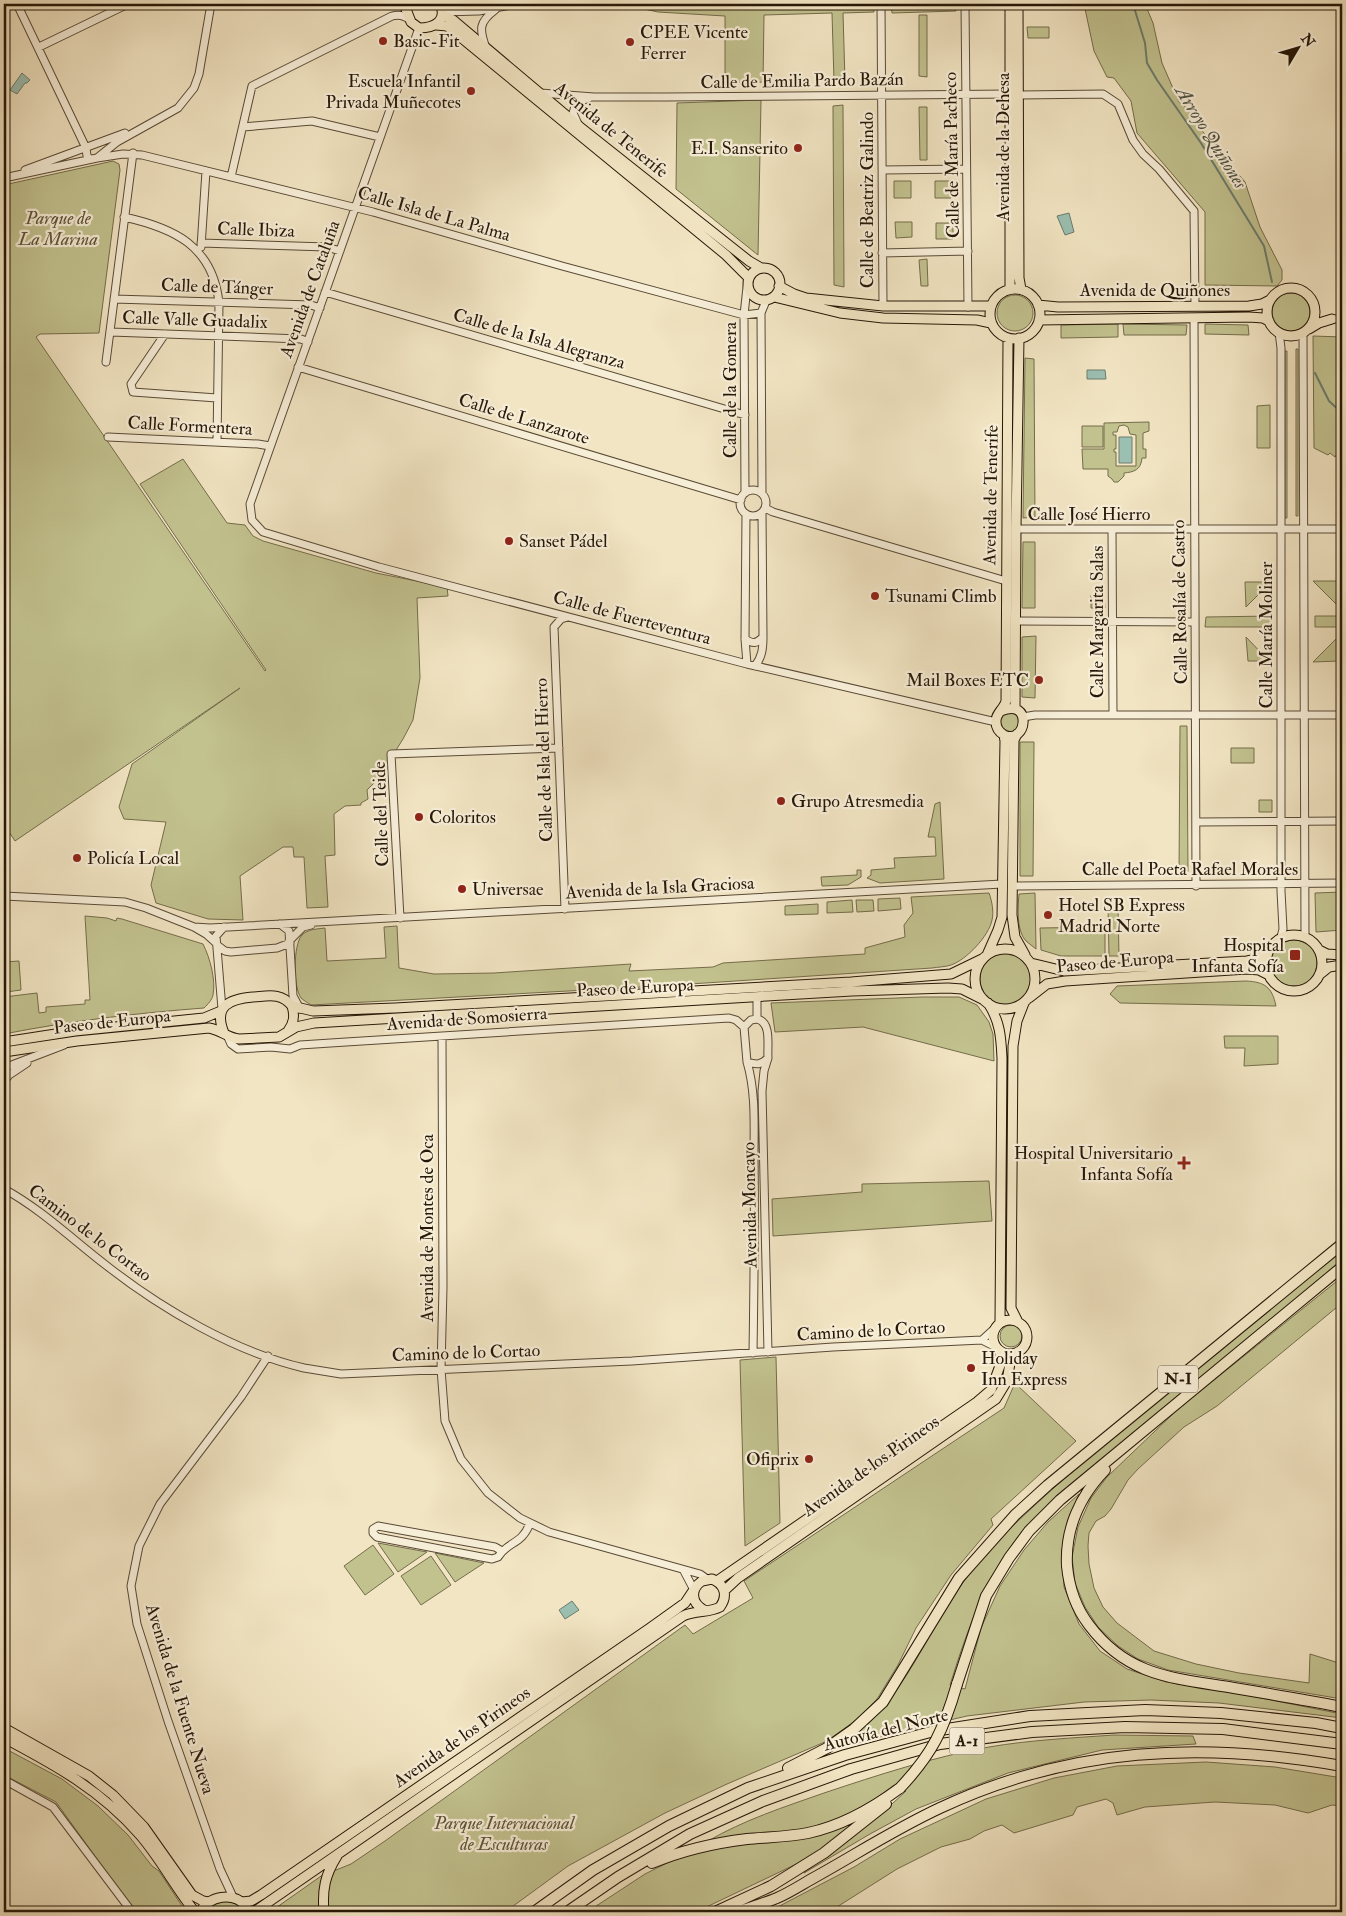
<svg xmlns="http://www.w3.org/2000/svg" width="1346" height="1916" viewBox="0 0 1346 1916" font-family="'IM FELL Double Pica',serif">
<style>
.green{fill:#c2c28f;stroke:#746c4b;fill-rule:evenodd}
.water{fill:#9bbfb1;stroke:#6c7c6d}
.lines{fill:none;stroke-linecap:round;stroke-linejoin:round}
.stream{stroke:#6c7c6d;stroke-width:2}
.minor-casing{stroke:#594a36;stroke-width:9}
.major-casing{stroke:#261707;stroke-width:11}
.highway-casing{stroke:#261707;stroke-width:12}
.minor{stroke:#f7eed8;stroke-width:7}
.major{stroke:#f2e5c3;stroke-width:9}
.highway{stroke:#f2e5c3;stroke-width:10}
.highway-bridge-casing{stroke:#261707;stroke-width:12;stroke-linecap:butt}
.highway-bridge{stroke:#f2e5c3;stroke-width:10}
.poi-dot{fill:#8f2418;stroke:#f7eed8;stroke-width:2}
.labels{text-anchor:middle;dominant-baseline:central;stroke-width:4.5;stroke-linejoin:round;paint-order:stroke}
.shield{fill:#f7eed8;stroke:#655846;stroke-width:1}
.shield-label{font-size:16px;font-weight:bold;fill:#261707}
.poi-label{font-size:18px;fill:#261707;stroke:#f7eed8;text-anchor:start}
.street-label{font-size:18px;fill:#261707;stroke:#f7eed8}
.park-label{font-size:18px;font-style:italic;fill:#5d5337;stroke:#f7eed8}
.water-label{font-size:19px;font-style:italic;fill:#4f5242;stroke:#f7eed8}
</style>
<rect width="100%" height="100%" fill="#f2e5c3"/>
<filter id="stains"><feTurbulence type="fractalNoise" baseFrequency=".004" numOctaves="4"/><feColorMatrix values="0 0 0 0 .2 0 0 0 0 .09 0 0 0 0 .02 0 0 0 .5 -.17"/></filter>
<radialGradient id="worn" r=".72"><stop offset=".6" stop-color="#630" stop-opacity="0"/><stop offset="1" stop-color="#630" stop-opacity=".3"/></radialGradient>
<path class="green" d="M621 4H873L874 12 843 13 845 82 834 81 832 13 764 15 763 82 725 83V16L658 12Z
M891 4H956V11L892 13Z
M1084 4H1145L1153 23 1162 63 1179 102 1188 109 1203 132 1245 182 1260 227 1282 270V280L1277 286 1205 285V212L1137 133 1131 101 1114 78 1107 77 1094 51Z
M919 15H927V77L919 76Z
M1027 27H1049V38H1028Z
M761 100 758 255 676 189 677 103Z
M843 105 844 287 834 285 833 106Z
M919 107H927V160H920Z
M113 161 119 164 120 170 99 333 40 334 36 337 265 671 266 670 140 484 183 459 227 523 245 525 253 536 263 541 376 573 447 587 448 596 417 598 420 678 413 720 403 739 378 779 367 790 368 799 361 803V805L345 806 334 814 335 855 325 856 328 907 307 908 304 857H294L293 847H283L240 876 243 920 208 919 156 903 151 885 166 822 124 819 119 807 132 764 240 688 15 841 4 824V185Z
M894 181H911V198H894Z
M935 181H950L951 198H935Z
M895 222H912V237L896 238Z
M936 223H953V239H936Z
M927 259 928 286H921L919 260Z
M1272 312a19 19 0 1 1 38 0a19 19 0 1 1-38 0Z
M997 313a18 18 0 1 1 36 0a18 18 0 1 1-36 0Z
M1118 324V337L1061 338V325Z
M1123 324 1187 325 1186 335H1124Z
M1205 324 1248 325 1249 335 1205 334Z
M1313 336 1342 337V461L1336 455 1335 457 1330 453 1328 455 1314 448Z
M1296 349H1298V516H1296Z
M1285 351H1287V518H1285Z
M1025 358 1034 359 1035 517 1023 518Z
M1270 405V448H1257V406Z
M1149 422V431L1143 433V449H1146V458H1142C1141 470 1134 472 1124 473V476L1118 482H1114L1112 479 1108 476V469H1083L1082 449H1104V423ZM1124 425 1128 427 1130 434 1136 435V466H1116V452H1114V449H1116V435H1113V432H1117L1119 426Z
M1082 426H1103V447H1082Z
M1023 542H1035V608H1022Z
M1313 581H1339L1338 606Z
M1245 582H1271L1246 607Z
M1091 595H1104L1105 608H1091Z
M1271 616V627H1205L1206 617Z
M1315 616H1342V627H1315Z
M1340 635 1339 661 1313 662Z
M1036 636 1035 698 1022 697V637Z
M1246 637 1269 661H1248Z
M1000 722a10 10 0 1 1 20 0a10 10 0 1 1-20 0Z
M1180 726H1187L1188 875 1179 876Z
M1020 742H1034L1033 876H1020Z
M1231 748H1254V763H1231Z
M1259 800H1272V812H1259Z
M940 802 944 879 880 883 867 878 871 875V870L895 868 894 858 936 856 935 837H928L935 804Z
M857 870H861V877L848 885 822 886 821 877 857 875Z
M1342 892V930L1316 932 1315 893Z
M989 893C992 901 994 912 992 920 989 936 966 960 951 965 945 967 938 967 932 968L660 986 311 1005C308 1003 303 1000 301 998 293 987 293 945 302 935 308 929 317 929 325 928L327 961 386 958 384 927 397 926 399 968 434 974 494 973 631 964 629 971 713 967 723 963 865 954V948L905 937 904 925 913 913 911 897Z
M1035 893 1036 949C1033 946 1029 944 1026 941 1016 931 1018 906 1019 894Z
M900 898 901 909 878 911V899Z
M852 900 853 912 827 913V902Z
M856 900H873L874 911 857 912Z
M818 904V914L785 915V906Z
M1108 907H1118L1119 956H1109Z
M85 916 107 918 116 921 117 918 122 919 203 944C210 958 216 980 213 995 212 1000 208 1004 204 1008 137 1013 70 1021 4 1034V997L37 993 39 1013 46 1012V1007L85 1004V1000H90Z
M1105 927V956H1061L1041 950 1040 928Z
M1271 963a23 23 0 1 1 46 0a23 23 0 1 1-46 0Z
M980 979a26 26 0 1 1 52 0a26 26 0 1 1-52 0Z
M19 961 21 990 6 992 4 962Z
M1246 981C1265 982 1272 987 1276 1006L1120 1003 1110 994 1117 986Z
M922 997H959L977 1005 989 1022 993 1034 994 1061 863 1027 775 1032 771 1003Z
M1224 1036H1278V1064L1244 1066 1245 1048H1225Z
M989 1181 992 1221 773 1236 772 1199 862 1192V1184Z
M1342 1250V1261L1072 1483C1048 1505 1023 1528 1005 1556 979 1596 964 1640 950 1685L965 1689 981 1628 1000 1586 1024 1550 1048 1522 1079 1494 1071 1514 1062 1550 1064 1587 1079 1624 1100 1651 1127 1669 1166 1682 1246 1695 1342 1714V1718L1219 1703 1151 1700 1084 1702 967 1716 902 1731 846 1746 843 1744C859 1731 875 1719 887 1703 916 1666 935 1622 962 1584 991 1544 1028 1511 1065 1478Z
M1342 1277V1303L1217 1406 1184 1427 1138 1469 1128 1480 1111 1509 1105 1516 1096 1521 1089 1533 1088 1546 1089 1564 1094 1588 1103 1607 1117 1623 1154 1651 1196 1664 1239 1673 1309 1683 1310 1654 1342 1664V1699L1168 1670 1138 1659 1118 1646 1098 1627 1085 1607 1075 1583 1072 1557 1078 1527 1091 1498 1107 1477 1177 1410Z
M1000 1336a11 11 0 1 1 22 0a11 11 0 1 1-22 0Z
M776 1357 780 1523 745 1546 740 1360Z
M1015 1383 1076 1441 991 1519 993 1525 951 1575 916 1628 898 1665 877 1699 856 1720 827 1741 727 1784 665 1813 568 1866 505 1912H327V1890L331 1872 351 1864 385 1841 685 1625 693 1634 753 1598 744 1581 1004 1408Z
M378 1543 427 1552 398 1572Z
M373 1545 394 1574 365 1595 344 1566Z
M435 1553 484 1563 455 1582Z
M431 1556 451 1585 421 1605 401 1576Z
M1114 1735 1193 1736 1196 1744 1102 1750 1008 1773 916 1809 870 1834 804 1873 878 1817 906 1791 894 1785C874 1800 852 1816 827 1823 789 1835 747 1836 708 1841 744 1820 784 1807 824 1793 878 1775 933 1757 989 1747 1030 1740 1072 1738 1114 1735Z
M4 1748 62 1779 98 1806 128 1835 152 1866 159 1871 186 1912H135L56 1802 4 1775Z
M1206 1762 1275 1767 1342 1778V1806L1332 1805 1308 1813 1275 1805 1215 1802 1145 1807 1117 1815 1113 1803 1106 1799 1077 1807 1073 1815 1014 1833 1002 1825 984 1831 970 1839 941 1847 897 1869 829 1912H768L854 1867 900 1839 986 1799 1054 1778 1117 1766Z
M859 1818 861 1820 809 1858 696 1912H587L645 1874 679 1857 714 1848Z
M324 1874 321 1912H270Z
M229 1900 236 1903 245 1912H207L215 1903Z"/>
<path class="water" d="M22 73 30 80 27 83H25L17 94 10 90Z
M1069 213 1074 232 1065 235 1057 216Z
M1087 370H1105L1106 379H1087Z
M1119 437H1132V463H1119Z
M572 1601 579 1610 565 1619 559 1610Z"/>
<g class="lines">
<path class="stream" d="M1133 4 1145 43 1147 63 1157 80 1201 143 1264 246 1272 282
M1315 373 1329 401 1342 413"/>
<g class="minor-casing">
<path id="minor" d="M17 4 86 148 87 156 90 159
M442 4 449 7 459 8
M881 4 883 306
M965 4 968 307
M442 12 479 11 516 4
M419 28 250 504 252 520 263 532 379 567 747 664 996 722
M39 47 128 4
M486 48C479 29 479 22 495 10
M540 93 594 97H665L1010 94
M1020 95 1103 94 1118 104 1133 140 1143 154 1159 169 1194 211 1195 305
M578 124 573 113 576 103 589 98
M243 127 312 121 380 137
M97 158 123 154 142 155 373 212 562 266 744 315 761 313
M25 170 125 133
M882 170 966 169
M231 177 252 86 392 16C399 14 404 15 410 20
M4 178 97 158 117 142 178 108 194 88 199 74 211 4
M124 217C174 228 213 246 219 303L217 442
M201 243 327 247 340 251
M201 247 206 171
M882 253 968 251
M325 292 745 415
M114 299 311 305 320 308
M1194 318 1196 886
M1332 319H1342
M111 332 301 339 308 342
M1279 332 1281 348V891L1283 929 1281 937
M1303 333 1305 936
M165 334 131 384 133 392 217 398
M106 362 133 153
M298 367 741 500
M108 437 258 444 270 446
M740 503a13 13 0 1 1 26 0a13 13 0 1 1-26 0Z
M745 493 744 315 747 287
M762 493 761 313 766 301
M765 508 773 512 1006 581
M746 514 745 639 747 664
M1016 529H1342
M1112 529 1113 715
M1016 621 1195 622
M745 639C753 644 756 644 763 637
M755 666C762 657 763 649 763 637L762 513
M1023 717 1035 715H1342
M1197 822 1342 821
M1013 886 1342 883
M4 896 125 902 146 908 194 927 206 934 216 943
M565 909 554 627 561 619 568 617
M400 918 391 754 559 748
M280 924 289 931 293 996 300 1009
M194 927 210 928 1002 884
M289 941 303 927 311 925
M217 945 225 951 231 952 277 948 290 943
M757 997V1019
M222 1009 216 936 224 927
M757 1019C772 1022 767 1046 768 1058 761 1065 757 1065 747 1062L744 1027 751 1020Z
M227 1035 231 1044 238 1049 271 1047 290 1049 300 1045 346 1042 729 1018 736 1020 744 1027
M442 1036 443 1287 441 1369 445 1421 461 1459 488 1493 520 1518 549 1532 700 1574 707 1579
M768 1058 764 1071 762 1091 768 1352
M747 1062C756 1092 754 1126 754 1157 755 1223 754 1288 753 1353
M4 1068 64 1045
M4 1082 9 1075 27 1063
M4 1189C41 1209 73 1240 107 1266 162 1309 235 1352 304 1368 316 1370 329 1372 341 1374L632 1361 833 1347 982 1340 996 1347
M982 1340 994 1329
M502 1551 495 1547 378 1526 373 1529V1533L377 1537 492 1559 498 1557C508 1541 522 1545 530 1523
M684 1571 694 1590
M4 1781 8 1782 53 1807 132 1912
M233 1897 220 1869 168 1721 137 1624 131 1586 139 1546 160 1504 241 1397 268 1356"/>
</g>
<g class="major-casing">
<path id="major" d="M404 4 411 22 419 28C434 28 448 21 440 4
M1010 4V289
M1018 4 1019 278 1021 289
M443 15 453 20 580 127 749 261 761 268
M436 25 447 26 726 255 749 278
M748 284a16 16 0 1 1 32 0a16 16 0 1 1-32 0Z
M779 286 794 294 806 298 883 306H991
M1267 312a24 24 0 1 1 48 0a24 24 0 1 1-48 0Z
M990 314a25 25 0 1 1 50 0a25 25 0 1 1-50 0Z
M774 297 840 313 883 318 977 320 991 323
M1038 305 1058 307 1249 306 1262 304 1270 300
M1039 320 1249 317 1263 318 1269 321
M1309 329 1319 323 1332 319
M1015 709 1016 529 1019 338
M1001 711C1033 697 1027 746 1004 735 999 732 996 727 996 722 995 714 1004 709 1006 701L1008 338
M1017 734 1014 740 1012 915 1015 937 1025 955
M1266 963a28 28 0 1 1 56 0a28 28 0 1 1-56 0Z
M975 979a30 30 0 1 1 60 0a30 30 0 1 1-60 0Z
M1319 950 1327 954 1342 955
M987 955 998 930 1002 917 1005 741 1004 735
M1031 963 1064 971 1247 961 1257 959 1266 954
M1319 975 1329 967 1342 965
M1029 998 1047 984 1065 981 1247 969 1259 970 1267 974
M988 1003C1000 1021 1001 1037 1002 1058L1000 1322
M292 1006 313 1011 395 1008 851 982 951 974 982 959
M224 1033C213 1006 229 999 253 997 268 996 281 992 292 1006 295 1016 294 1023 288 1031
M4 1042 75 1031 204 1018 221 1011
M4 1052 77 1041 209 1028C221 1030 228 1038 239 1039L279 1037 296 1027 314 1023 852 991 948 988 962 989 984 1000
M993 1337a17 17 0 1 1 34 0a17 17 0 1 1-34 0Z
M1017 1320 1011 1308 1013 1046 1017 1021 1024 1003
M717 1581 977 1402 991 1390 1001 1363 1000 1351
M724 1591 738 1578 996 1399 1007 1381 1010 1363 1015 1353
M4 1728 89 1776 113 1795 144 1827 192 1895 203 1901 209 1902
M4 1738C55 1765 101 1790 140 1835 160 1858 175 1887 195 1912
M242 1902 251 1901 261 1895 650 1628 685 1603 693 1591
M200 1912C209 1896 233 1891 246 1906
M254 1912 683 1616C696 1610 709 1613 720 1607 728 1596 725 1584 712 1579L702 1581C690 1589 691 1603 704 1610
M324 1912C322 1890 325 1875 337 1856"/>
</g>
<g class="highway-casing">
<path id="highway" d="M1105 1470C1080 1496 1065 1529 1067 1566 1069 1587 1076 1608 1089 1625 1128 1677 1174 1678 1234 1688 1270 1694 1306 1700 1342 1707
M957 1684 986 1596 1009 1558 1029 1531 1060 1500 1342 1267
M788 1768 827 1748 854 1729 883 1702 959 1578 1015 1515 1048 1485 1342 1244
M652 1863C683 1850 714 1843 747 1839 767 1837 789 1837 808 1833 841 1826 873 1808 900 1788
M534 1912 593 1870 669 1826 748 1788 845 1755 934 1731 1030 1716 1145 1710 1221 1713 1316 1723 1342 1728
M567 1912 618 1877 690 1834 763 1801 851 1769 940 1744 1032 1732 1125 1727 1223 1729 1342 1744
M715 1912 771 1886 824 1853 886 1804
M738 1912C751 1907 765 1903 777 1898 791 1892 804 1883 817 1876 858 1853 897 1828 940 1808 1070 1747 1202 1741 1342 1766"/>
</g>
<use href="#minor" class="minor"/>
<use href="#major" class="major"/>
<use href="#highway" class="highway"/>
<g class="highway-bridge-casing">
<path id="highway-bridge" d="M900 1788C933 1753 944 1729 957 1684"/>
</g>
<use href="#highway-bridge" class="highway-bridge"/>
</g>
<g class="poi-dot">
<circle cx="383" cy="41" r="5"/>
<circle cx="630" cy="42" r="5"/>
<circle cx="471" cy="91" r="5"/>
<circle cx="798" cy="148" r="5"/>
<circle cx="509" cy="541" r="5"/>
<circle cx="875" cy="596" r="5"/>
<circle cx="1039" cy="680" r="5"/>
<circle cx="781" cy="801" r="5"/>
<circle cx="419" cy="817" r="5"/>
<circle cx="77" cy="858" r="5"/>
<circle cx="462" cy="889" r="5"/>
<circle cx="1048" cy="915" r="5"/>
<rect x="1289" y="949" width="12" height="12" rx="2.5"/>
<path d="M1181.5 1155.5h5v5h5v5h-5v5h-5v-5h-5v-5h5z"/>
<circle cx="971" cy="1368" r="5"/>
<circle cx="809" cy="1459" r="5"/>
</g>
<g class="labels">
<g class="shield">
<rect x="1158" y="1365.5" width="40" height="27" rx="4"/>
<rect x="949.5" y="1727.5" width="35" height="27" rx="4"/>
</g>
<g class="shield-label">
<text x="1178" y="1379">N-I</text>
<text x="967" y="1741">A-1</text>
</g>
<g class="poi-label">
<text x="640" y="32">CPEE Vicente<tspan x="640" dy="21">Ferrer</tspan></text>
<text x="393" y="41">Basic-Fit</text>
<text x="461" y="81" text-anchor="end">Escuela Infantil<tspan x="461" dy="21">Privada Muñecotes</tspan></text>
<text x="788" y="148" text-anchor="end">E.I. Sanserito</text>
<text x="519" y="541">Sanset Pádel</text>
<text x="885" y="596">Tsunami Climb</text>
<text x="1029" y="680" text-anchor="end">Mail Boxes ETC</text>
<text x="791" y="801">Grupo Atresmedia</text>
<text x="429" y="817">Coloritos</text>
<text x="87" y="858">Policía Local</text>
<text x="472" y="889">Universae</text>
<text x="1058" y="905">Hotel SB Express<tspan x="1058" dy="21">Madrid Norte</tspan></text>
<text x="1284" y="945" text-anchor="end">Hospital<tspan x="1284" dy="21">Infanta Sofía</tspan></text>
<text x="1173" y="1153" text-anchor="end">Hospital Universitario<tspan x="1173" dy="21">Infanta Sofía</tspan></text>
<text x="981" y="1358">Holiday<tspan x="981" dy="21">Inn Express</tspan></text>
<text x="799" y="1459" text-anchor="end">Ofiprix</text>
</g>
<g class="street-label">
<text transform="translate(802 81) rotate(-1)">Calle de Emilia Pardo Bazán</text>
<text transform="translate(611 130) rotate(39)">Avenida de Tenerife</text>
<text transform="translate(1003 147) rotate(-90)">Avenida de la Dehesa</text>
<text transform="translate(952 155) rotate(-91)">Calle de María Pacheco</text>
<text transform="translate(867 200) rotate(-90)">Calle de Beatriz Galindo</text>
<text transform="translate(434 214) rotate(16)">Calle Isla de La Palma</text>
<text transform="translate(256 230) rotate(2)">Calle Ibiza</text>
<text transform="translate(217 287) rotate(2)">Calle de Tánger</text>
<text transform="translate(310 289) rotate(-70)">Avenida de Cataluña</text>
<text x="1155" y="290">Avenida de Quiñones</text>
<text transform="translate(195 320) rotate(2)">Calle Valle Guadalix</text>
<text transform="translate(539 339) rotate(16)">Calle de la Isla Alegranza</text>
<text transform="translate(730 390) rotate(-90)">Calle de la Gomera</text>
<text transform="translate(524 419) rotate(17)">Calle de Lanzarote</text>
<text transform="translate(190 426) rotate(3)">Calle Formentera</text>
<text transform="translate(991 495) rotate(-89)">Avenida de Tenerife</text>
<text x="1089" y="514">Calle José Hierro</text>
<text transform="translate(1180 602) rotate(-91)">Calle Rosalía de Castro</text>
<text transform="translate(632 618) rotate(15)">Calle de Fuerteventura</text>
<text transform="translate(1097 622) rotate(-90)">Calle Margarita Salas</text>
<text transform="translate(1266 635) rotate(-90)">Calle María Moliner</text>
<text transform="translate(544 760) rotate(-92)">Calle de Isla del Hierro</text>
<text transform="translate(381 814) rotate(-92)">Calle del Teide</text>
<text x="1190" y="869">Calle del Poeta Rafael Morales</text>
<text transform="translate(660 888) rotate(-3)">Avenida de la Isla Graciosa</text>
<text transform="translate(1115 962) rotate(-5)">Paseo de Europa</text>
<text transform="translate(635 988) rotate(-3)">Paseo de Europa</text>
<text transform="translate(467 1019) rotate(-4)">Avenida de Somosierra</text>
<text transform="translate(112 1022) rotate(-6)">Paseo de Europa</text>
<text transform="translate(750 1205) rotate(-91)">Avenida Moncayo</text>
<text transform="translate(427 1228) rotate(-90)">Avenida de Montes de Oca</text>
<text transform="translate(90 1233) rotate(37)">Camino de lo Cortao</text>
<text transform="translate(871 1331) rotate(-3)">Camino de lo Cortao</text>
<text transform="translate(466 1353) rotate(-2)">Camino de lo Cortao</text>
<text transform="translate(871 1466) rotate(-35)">Avenida de los Pirineos</text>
<text transform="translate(180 1699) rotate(73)">Avenida de la Fuente Nueva</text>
<text transform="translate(886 1730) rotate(-14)">Autovía del Norte</text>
<text transform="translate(462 1737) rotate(-35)">Avenida de los Pirineos</text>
</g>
<g class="park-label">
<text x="58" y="218">Parque de<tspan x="58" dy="21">La Marina</tspan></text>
<text x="504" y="1823">Parque Internacional<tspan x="504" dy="21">de Esculturas</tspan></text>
</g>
<g class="water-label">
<text transform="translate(1211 137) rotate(58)">Arroyo Quiñones</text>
</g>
</g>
<rect width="1346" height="1916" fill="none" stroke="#f2e5c3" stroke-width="20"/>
<rect x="5" y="5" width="1336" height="1906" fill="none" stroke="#261707" stroke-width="2.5"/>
<rect x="10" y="10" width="1326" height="1896" fill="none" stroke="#261707"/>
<g transform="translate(1298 48) rotate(52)" stroke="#f7eed8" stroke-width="4" paint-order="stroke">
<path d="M0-4L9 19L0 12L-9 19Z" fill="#261707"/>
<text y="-8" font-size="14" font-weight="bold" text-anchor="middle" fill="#261707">N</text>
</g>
<rect width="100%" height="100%" filter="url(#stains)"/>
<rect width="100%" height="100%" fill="url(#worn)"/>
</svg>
